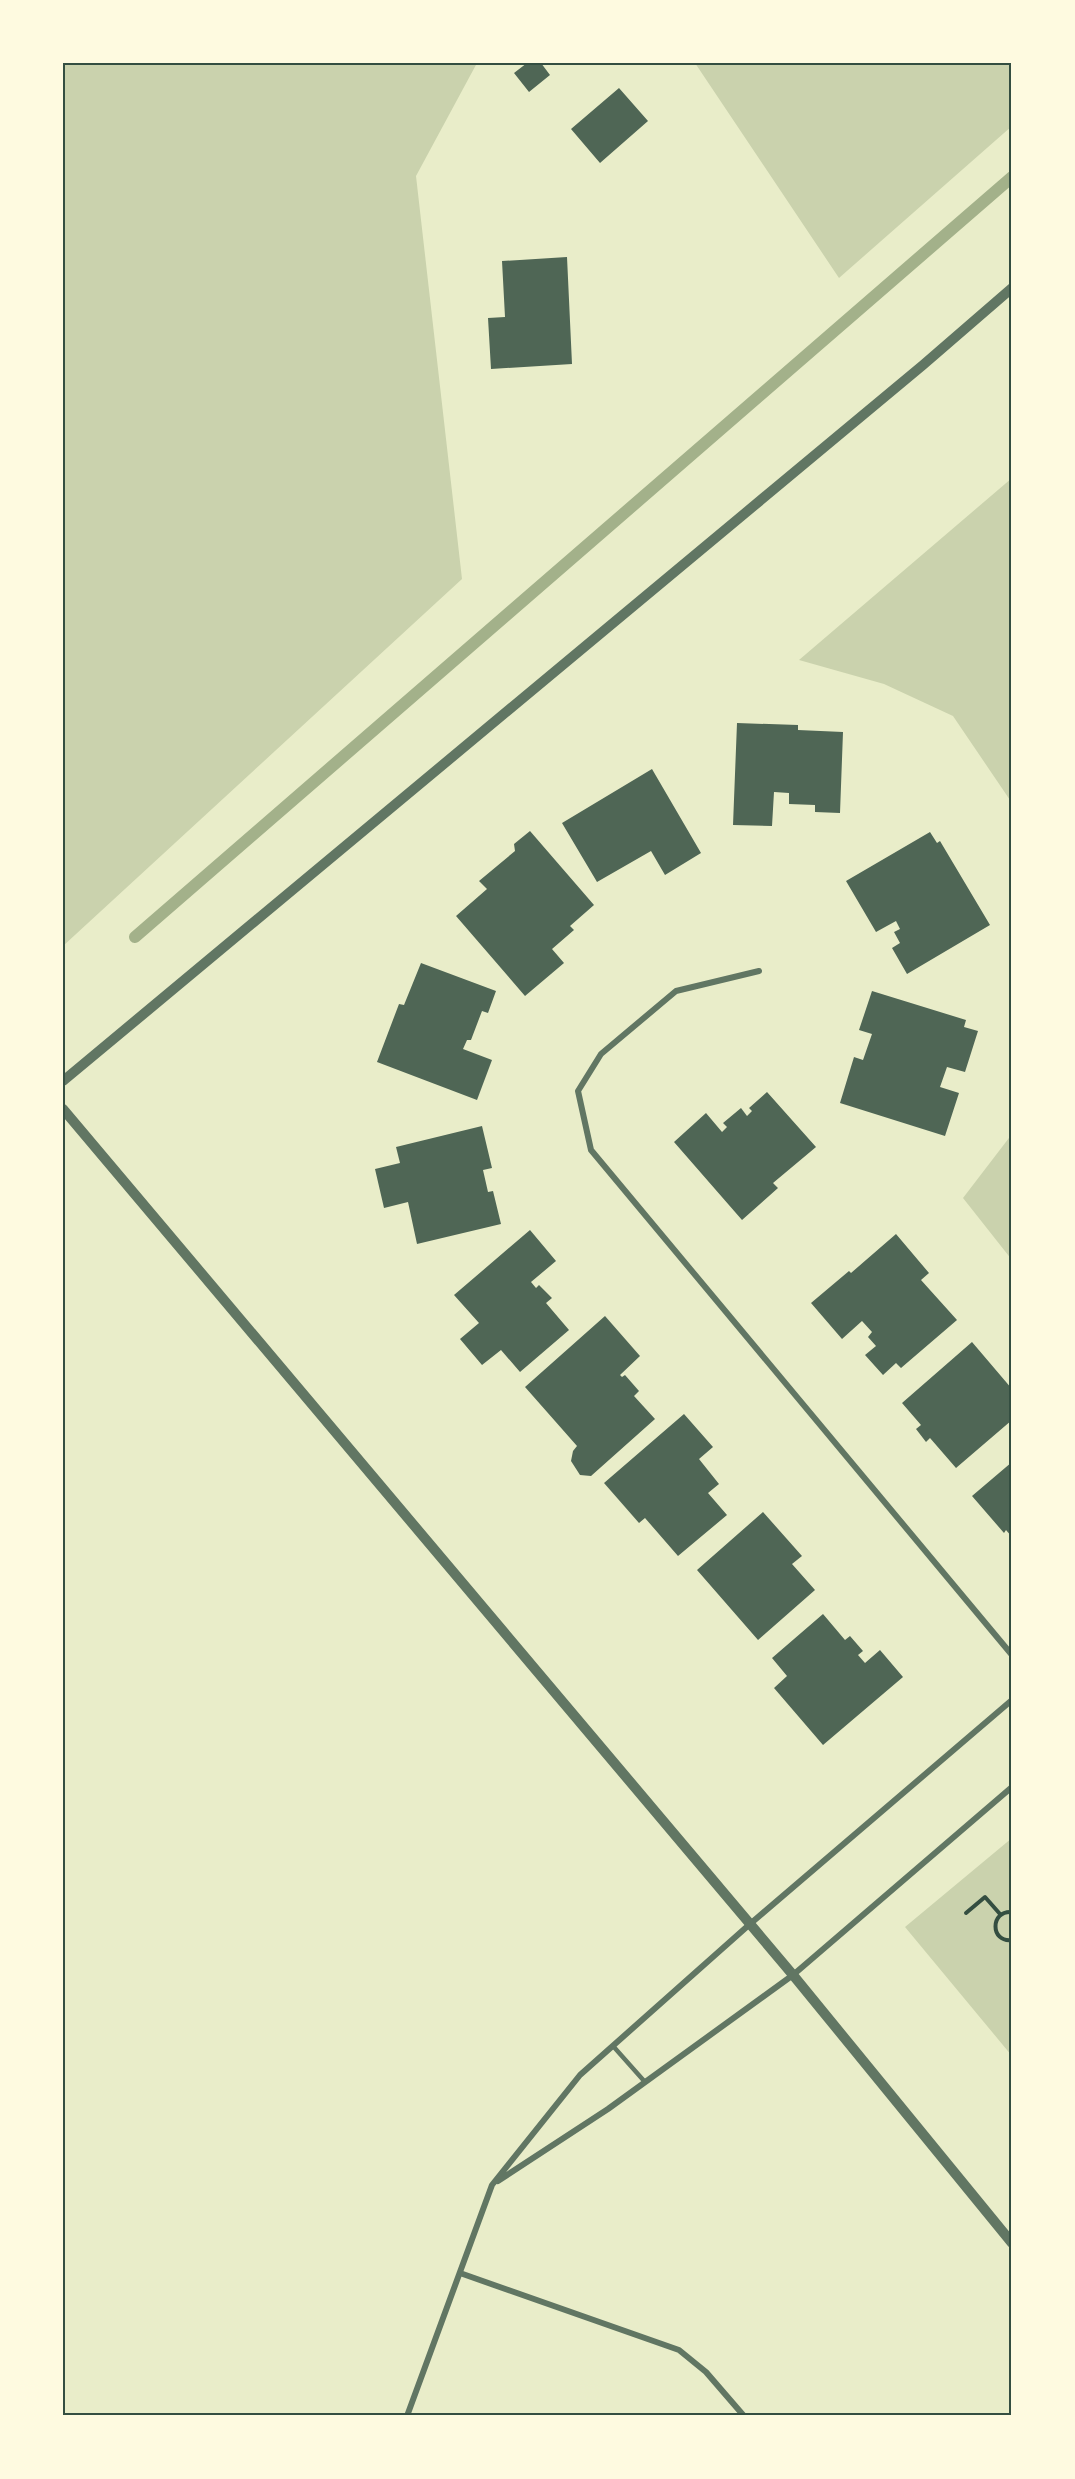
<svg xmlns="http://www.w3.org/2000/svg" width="1075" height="2479" viewBox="0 0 1075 2479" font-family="'Nunito Sans',sans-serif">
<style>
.green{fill:#cad2ad}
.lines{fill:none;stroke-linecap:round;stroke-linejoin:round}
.stream{stroke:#a3b18a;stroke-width:12}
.building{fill:#4f6655}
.path{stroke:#344e41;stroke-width:4}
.service{stroke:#617663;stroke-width:4.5}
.minor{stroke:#617663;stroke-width:6}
.tertiary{stroke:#617663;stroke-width:10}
.neatline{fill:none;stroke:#344e41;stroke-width:2}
</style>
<rect width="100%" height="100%" fill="#e9edc9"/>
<path class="green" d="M63 63H477L416 176 462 579 63 946Z
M695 63H1012V126L839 278Z
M1012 478V803L953 716 884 684 799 660Z
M1012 1134V1260L963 1198Z
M1012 1838V2056L905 1927Z"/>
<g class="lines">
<path class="stream" d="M135 937 1012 177"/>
</g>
<path class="building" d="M527 63H541L550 75 529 92 514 73Z
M619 88 648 121 600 163 571 129Z
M567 257 572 364 491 369 488 318 505 317 502 261Z
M737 723 798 725V730L843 732 840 813 815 812V805L789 804V793L774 792 772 826 733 825Z
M652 769 701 853 665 875 651 851 597 882 562 823Z
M530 831 594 905 570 926 574 930 552 949 564 963 525 996 456 916 487 889 479 881 515 851 514 844Z
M930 832 937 843 940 841 990 925 907 974 892 948 900 943 894 932 900 929 896 921 876 932 846 881Z
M421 963 496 991 488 1013 482 1011 471 1040H467L463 1049 492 1060 477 1100 377 1062 399 1004 404 1005Z
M872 991 966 1020 964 1027 978 1031 965 1072 947 1067 940 1087 959 1093 945 1136 840 1103 854 1057 863 1060 872 1034 859 1030Z
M767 1092 816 1147 773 1183 778 1188 742 1220 674 1142 706 1113 722 1132 727 1127 723 1123 741 1108 747 1116 752 1111 749 1108Z
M482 1126 492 1168 483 1170 488 1192 493 1191 501 1224 417 1244 408 1202 384 1208 375 1169 400 1163 396 1147Z
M530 1230 556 1261 531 1282 536 1288 539 1285 552 1298 546 1303 569 1330 520 1372 501 1350 482 1365 460 1339 479 1323 454 1295Z
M896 1234 929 1273 921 1280 957 1320 901 1368 896 1363 883 1375 865 1355 876 1346 868 1337 872 1332 862 1321 842 1339 811 1303 849 1271 851 1273Z
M605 1316 640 1356 620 1375 622 1377 625 1375 639 1391 634 1396 655 1419 591 1476 580 1475 571 1461 573 1451 577 1446 525 1387Z
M972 1342 1012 1389V1420L956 1468 930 1438 926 1442 916 1429 921 1425 902 1403Z
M684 1414 713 1447 699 1459 719 1484 708 1493 727 1515 678 1556 645 1518 639 1523 604 1483Z
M1012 1462V1537L1006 1530 1004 1533 972 1496Z
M763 1512 802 1556 792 1564 815 1590 758 1640 697 1570Z
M823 1614 845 1640 850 1636 863 1651 858 1655 865 1663 880 1650 903 1677 823 1745 774 1688 787 1676 772 1658Z"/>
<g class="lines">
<path class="path" d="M1012 1912C990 1910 990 1943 1012 1940
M966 1913 985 1897 1000 1914"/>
<path class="service" d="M613 2046 645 2082"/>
<path class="minor" d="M759 971 676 991 601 1054 578 1091 591 1150 1012 1655
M498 2181 608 2109 793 1975 1012 1787
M460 2273 679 2350 706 2372 744 2416
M407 2416 492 2185 580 2075 750 1924 1012 1700"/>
<path class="tertiary" d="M63 1081 923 365 1012 288
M63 1109 793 1975 1012 2243"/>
</g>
<rect width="1075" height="2479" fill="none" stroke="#fefae0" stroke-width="129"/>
<rect x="64" y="64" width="946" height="2350" class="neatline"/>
</svg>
